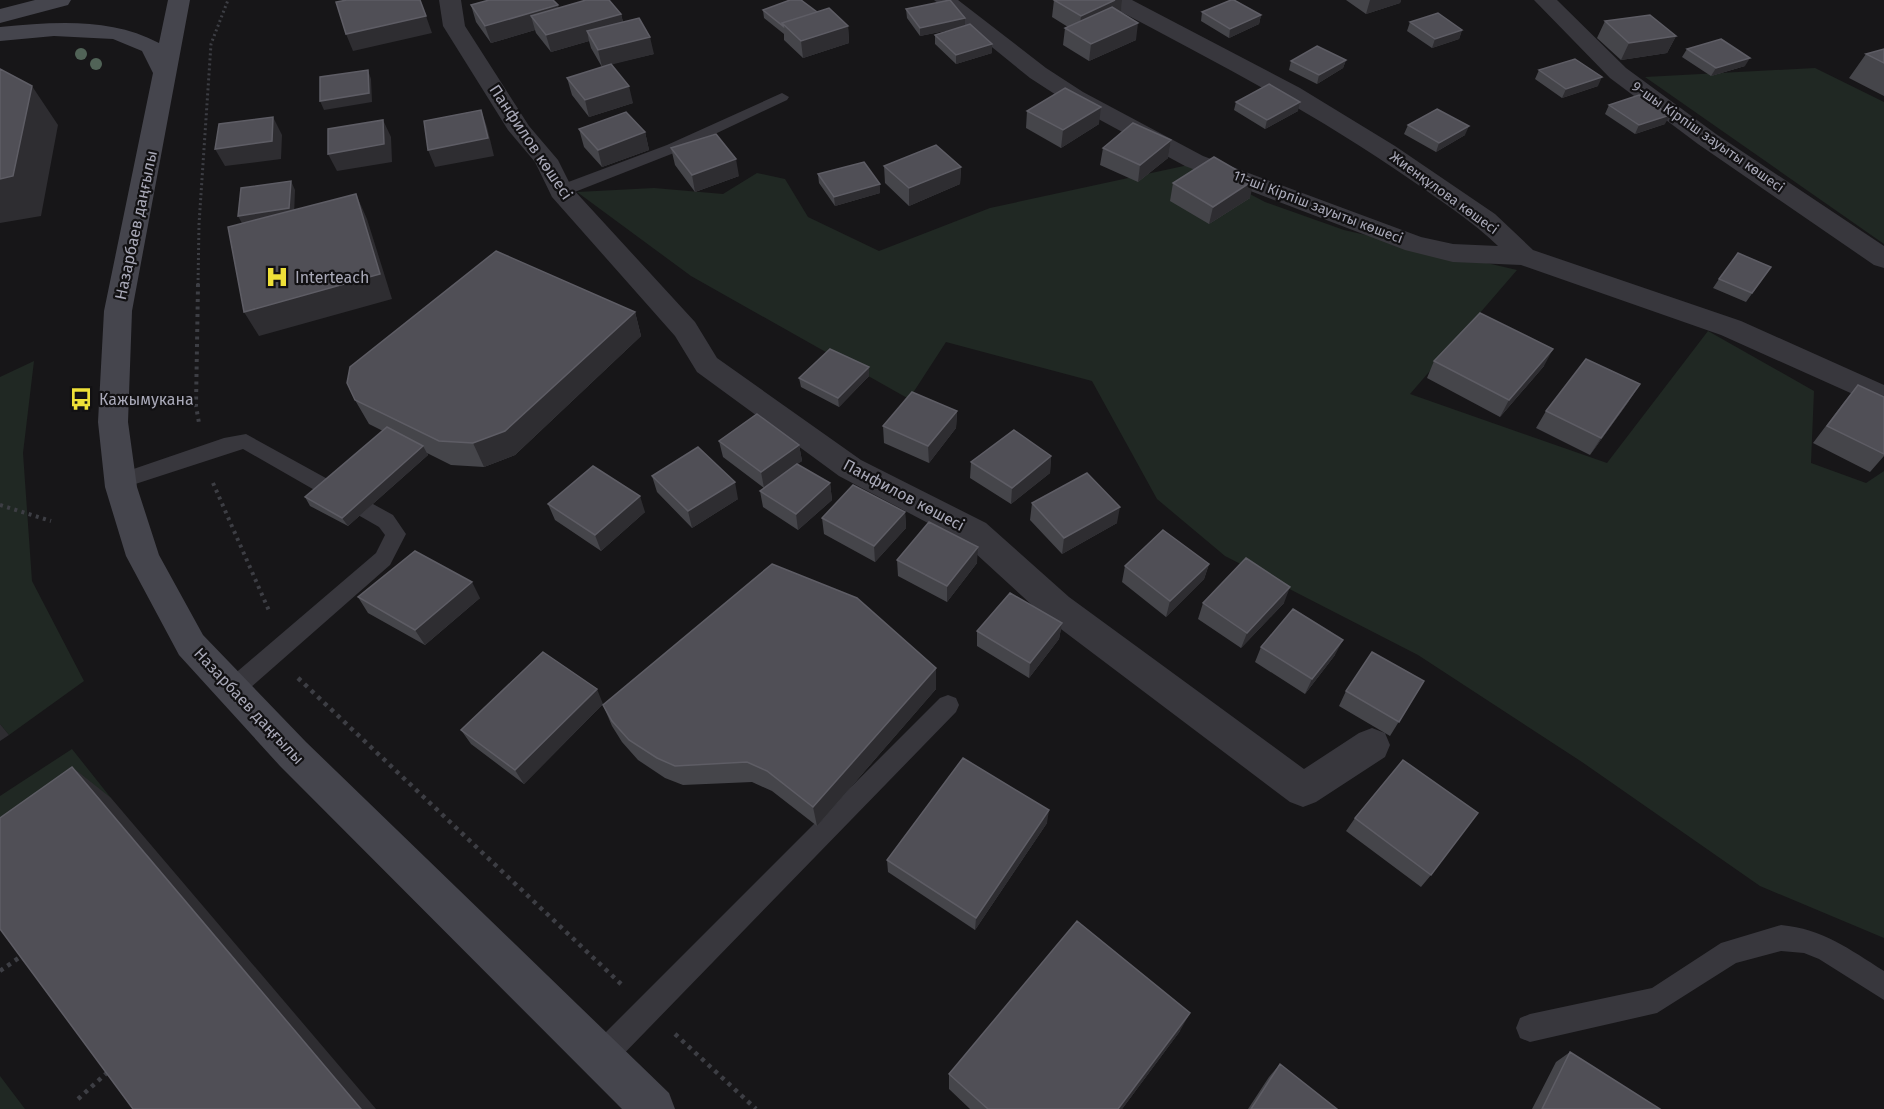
<svg xmlns="http://www.w3.org/2000/svg" width="1884" height="1109" viewBox="0 0 1884 1109" font-family="'Fira Sans',sans-serif">
<style>
.green{fill:#202823}
.lines{fill:none;stroke-linecap:round;stroke-linejoin:round}
.path-far2{stroke:#3d3e44;stroke-width:3;stroke-dasharray:2 3;stroke-linecap:butt}
.path-far1{stroke:#3d3e44;stroke-width:4;stroke-dasharray:3 4.5;stroke-linecap:butt}
.path{stroke:#3d3e44;stroke-width:4.5;stroke-dasharray:4 5;stroke-linecap:butt}
.lane{fill:#38373d;fill-rule:evenodd}
.street{fill:#38373d;fill-rule:evenodd}
.secondary{fill:#45454d;fill-rule:evenodd}
.tree{fill:#516357}
.wall{fill:#45454a}
.shaded-wall{fill:#2e2d31}
.building{fill:#504f56;stroke:#5e5d65;stroke-width:1.5}
.labels{text-anchor:middle;dominant-baseline:central;stroke-width:4.5;stroke-linejoin:round;paint-order:stroke}
.far-street-label{font-size:14px;fill:#a9a9b8;stroke:#121113}
.street-label{font-size:16px;fill:#a9a9b8;stroke:#121113}
.poi-label{font-size:16px;fill:#a9a9b8;stroke:#121113;text-anchor:start}
</style>
<rect width="100%" height="100%" fill="#171618"/>
<path class="green" d="M1815 68 1884 102V244L1645 77Z
M1193 164 1265 202 1344 230 1517 270 1410 394 1607 463 1708 331 1814 391 1811 463 1866 483 1884 471V938L1760 886 1582 762 1418 655 1225 556 1157 499 1092 381 946 342 909 399 691 276 577 192 654 188 723 194 757 173 785 179 808 217 879 251 990 208Z
M34 361 23 453 32 581 84 681 9 735 0 724V377Z
M72 749 111 798 0 880V796Z
M0 1076 25 1109H0Z"/>
<g class="lines">
<path class="path-far2" d="M198 285 199 224 211 44 228 0"/>
<path class="path-far1" d="M198 284 196 406 199 423
M213 483 270 613
M0 505 51 521"/>
<path class="path" d="M298 678 621 984
M0 971 23 955
M675 1034 756 1109
M78 1099 110 1070"/>
<path class="lane" d="M782 93 789 97 787 100 679 151 567 195 561 196 553 191 555 187 667 145Z
M246 434 393 515 406 534 390 565 241 696 233 699 225 696 222 689 225 682 376 553 385 535 379 527 243 449 120 489 113 486 110 481 113 476 224 438Z
M948 695 956 698 959 705 956 712 611 1067 601 1071 591 1067 587 1057 591 1047 940 698Z
M1781 925C1823 929 1849 949 1884 971V1000L1819 959 1804 953 1781 951 1736 963 1657 1013 1530 1042 1520 1038 1516 1028 1520 1018 1530 1014 1652 988 1721 943Z"/>
<path class="street" d="M439 0H461L465 26 529 126 558 160 572 188 695 322 717 358 861 460 986 523 1069 597 1304 769 1359 733 1372 728 1385 733 1390 745 1385 757 1316 802 1303 807 1290 802 1045 617 962 541 839 476 697 372 675 336 552 197 535 162 508 130 443 26Z
M934 0H958L1046 68 1083 92 1203 156 1421 237 1453 244 1498 246C1472 221 1441 201 1411 180 1315 113 1212 60 1108 5L1105 0H1132L1300 88 1395 146 1495 214 1533 250 1741 321 1884 385V408L1721 335 1521 265 1453 262 1405 250 1185 166 1067 102 1030 78Z
M1534 0H1557L1626 68 1716 134 1884 246V268L1874 265 1698 144 1610 78Z"/>
<path class="secondary" d="M35 0H71L68 5 0 23V9Z
M168 0H190L132 311 128 422 137 487 159 555 203 635 306 742 669 1093 675 1109H622L280 766 179 655 126 556 105 487 98 422 104 311 153 73 142 51 113 39 54 36 0 41V27C54 22 110 17 159 43Z"/>
</g>
<g class="tree">
<circle cx="81" cy="54" r="6"/>
<circle cx="96" cy="64" r="6"/>
</g>
<path class="wall" d="M1054 0H1122L1121 13 1136 40 1089 61 1063 45 1065 28 1068 27 1052 17Z
M1346 0H1401L1400 3 1366 14Z
M471 5 558 8 621 14 623 22 654 54 611 64 633 103 589 117 572 95 567 78 602 67 591 48 589 41 551 52 536 33 535 30 491 43 476 22Z
M906 9 965 18V26L992 53 956 64 935 44V35L954 29 920 36 907 18Z
M763 10 817 12 848 26 849 43 803 58 784 40V34L764 18Z
M1202 12 1261 15 1259 24 1229 38 1201 21Z
M1605 21 1676 36 1667 53 1621 60 1597 38Z
M1410 22 1462 30 1459 39 1432 48 1407 31Z
M1687 49 1745 66 1711 76 1682 57Z
M1884 49V96L1849 78 1866 54Z
M1346 60 1343 68 1317 84 1289 70 1291 61Z
M1539 70 1598 86 1562 98 1535 79Z
M1236 102 1298 111 1265 129 1234 110Z
M1609 105 1665 124 1635 134 1605 114Z
M1027 111 1099 124 1061 148 1026 128Z
M1408 125 1465 135 1436 152 1404 134Z
M579 129 645 132 649 150 602 167 584 147Z
M1171 140 1168 158 1138 182 1100 165 1103 148Z
M671 148 739 176 695 192 675 165Z
M884 166 961 167 960 184 909 206 885 183Z
M818 174 880 193 835 206 819 183Z
M1173 183 1250 198 1209 224 1170 201Z
M1771 267 1746 302 1713 288 1719 279Z
M635 312 641 336 515 455 484 467 451 465 427 453 428 455 348 526 310 506 305 497 383 431 369 424 355 400Z
M1434 361 1544 366 1500 417 1427 378Z
M869 376 839 407 801 387 799 378Z
M1858 385 1884 397V456L1870 472 1813 443 1844 402Z
M1629 401 1590 455 1536 428 1546 411Z
M957 411 956 428 929 463 884 443 883 426Z
M719 441 799 445 802 461 797 464 830 483 832 500 798 530 763 507 760 491 764 488 723 457Z
M1051 456 1050 473 1011 504 970 478 971 462Z
M652 476 738 499 692 528 657 492Z
M1032 503 1117 523 1062 554 1030 520Z
M548 504 645 512 601 551 555 520Z
M905 512 906 528 875 562 824 534 822 518Z
M897 560 977 563 947 602 898 576Z
M1209 564 1204 579 1166 617 1122 582 1125 566Z
M358 597 480 598 425 645 368 613Z
M1203 603H1284L1241 648 1198 619Z
M1062 623 1059 639 1029 678 977 646V631Z
M1261 647 1335 655 1305 694 1255 662Z
M1424 681 1390 736 1339 706 1346 691Z
M936 689 817 826 772 791 752 782 683 785 665 778 638 760 622 742 612 726 603 705Z
M603 704 524 784 471 744 461 730Z
M1355 818 1431 875 1421 887 1346 831Z
M1047 823 975 930 888 872 887 860Z
M1180 1031 1122 1109H970L949 1089V1074Z
M1570 1052 1660 1109H1532L1556 1062Z
M1280 1064 1337 1109H1248L1269 1077Z"/>
<path class="shaded-wall" d="M1115 0H1122L1121 13 1079 33 1081 16Z
M1370 0H1401L1400 3 1366 14Z
M558 5 562 22 531 16 535 30 491 43 485 26Z
M621 14 625 31H587L589 41 551 52 546 35Z
M1261 15 1259 24 1229 38 1230 29Z
M426 16 432 33 353 51 346 34Z
M965 18V27L920 36V28Z
M1138 23 1136 40 1089 61 1091 44Z
M848 26 849 43 803 58 801 41Z
M1462 30 1459 39 1432 48 1435 39Z
M1676 36 1667 53 1621 60 1629 43Z
M650 37 654 54 602 67 598 50Z
M992 44V53L956 64V55Z
M1750 58 1745 66 1711 76 1716 68Z
M1346 60 1343 68 1317 84 1319 75Z
M368 70 371 79 372 102 324 110 320 101Z
M1602 77 1598 86 1562 98 1566 89Z
M32 86 58 125 41 216 0 223V179Z
M629 86 633 103 589 117 585 100Z
M1300 102 1298 111 1265 129 1267 120Z
M1101 107 1099 124 1061 148 1063 130Z
M481 110 487 127 494 156 435 167 428 150Z
M1670 115 1665 124 1635 134 1639 125Z
M273 117 282 135 281 159 225 166 215 149Z
M383 120 391 137 392 162 337 171 328 154Z
M1469 126 1465 135 1436 152 1439 143Z
M645 132 649 150 602 167 598 150Z
M1171 140 1168 158 1138 182 1140 165Z
M736 159 739 176 695 192 692 175Z
M961 167 960 184 909 206V188Z
M1254 180 1250 198 1209 224 1213 207Z
M291 181 295 190 294 217 243 225 238 216Z
M880 184V193L835 206 834 197Z
M356 194 367 219 392 299 259 336 244 312Z
M635 312 641 336 515 455 484 467 473 443Z
M1553 349 1544 366 1500 417 1509 400Z
M869 367V376L839 407 838 398Z
M1640 384 1629 401 1590 455 1601 438Z
M957 411 956 428 929 463 928 446Z
M799 445 802 461 764 488 761 472Z
M423 446 428 455 348 526 342 518Z
M1051 456 1050 473 1011 504 1012 488Z
M735 482 738 499 692 528 688 511Z
M830 483 832 500 798 530 796 514Z
M640 496 645 512 601 551 595 535Z
M1120 507 1117 523 1062 554 1064 538Z
M905 512 906 528 875 562 874 546Z
M978 547 977 563 947 602V586Z
M1209 564 1204 579 1166 617 1170 601Z
M472 582 480 598 425 645 415 630Z
M1290 587 1284 603 1241 648 1247 633Z
M1062 623 1059 639 1029 678 1030 663Z
M1343 640 1335 655 1305 694 1312 679Z
M936 668V689L817 826 813 807Z
M597 689 603 704 524 784 515 770Z
M0 724 9 735 0 741Z
M72 767 111 798 376 1109H361Z
M1049 810 1047 823 975 930 976 918Z
M1190 1013 1180 1031 1122 1109H1118Z"/>
<path class="building" d="M347 0H420L426 16 346 34 336 2Z
M489 0H553L558 5 485 26 471 5Z
M586 0H609L621 14 546 35 531 16Z
M790 0H801L817 12 782 23 783 26 763 10Z
M950 0 965 18 920 28 906 9Z
M1054 0H1115L1081 16Z
M1231 0H1234L1261 15 1230 29 1202 12Z
M1112 7 1138 23 1091 44 1065 28Z
M829 8 848 26 801 41 782 23Z
M1438 13 1462 30 1435 39 1410 22Z
M1650 15 1676 36 1629 43 1605 21Z
M639 18 650 37 598 50 587 31Z
M970 24 992 44 956 55 935 35Z
M1721 39 1750 58 1716 68 1687 49Z
M1317 46 1346 60 1319 75 1291 61Z
M1884 49V63L1866 54Z
M1575 59 1602 77 1566 89 1539 70Z
M611 64 629 86 585 100 567 78Z
M0 69 32 86 13 176 0 179Z
M368 70 369 93 320 101V77Z
M1269 84 1300 102 1267 120 1236 102Z
M1065 88 1101 107 1063 130 1027 111Z
M1639 95 1670 115 1639 125 1609 105Z
M1437 109 1469 126 1439 143 1408 125Z
M481 110 488 138 428 150 424 121Z
M626 112 645 132 598 150 579 129Z
M273 117 272 141 215 149 219 124Z
M383 120 384 144 328 154V129Z
M1133 123 1171 140 1140 165 1103 148Z
M716 134 736 159 692 175 671 148Z
M936 145 961 167 909 188 884 166Z
M1214 157 1254 180 1213 207 1173 183Z
M864 162 880 184 834 197 818 174Z
M291 181 289 208 238 216 241 188Z
M356 194 380 274 244 312 228 227Z
M496 251 635 312 505 431 473 443 439 441 355 400 347 383 350 367Z
M1738 253 1771 267 1752 293 1719 279Z
M1480 313 1553 349 1509 400 1434 361Z
M830 349 869 367 838 398 799 378Z
M1586 359 1640 384 1601 438 1546 411Z
M1858 385 1884 397V454L1827 426Z
M912 392 957 411 928 446 883 426Z
M757 414 799 445 761 472 719 441Z
M387 427 423 446 342 518 305 497Z
M1014 430 1051 456 1012 488 971 462Z
M698 447 735 482 688 511 652 476Z
M797 464 830 483 796 514 760 491Z
M593 466 640 496 595 535 548 504Z
M1087 473 1120 507 1064 538 1032 503Z
M853 485 905 512 874 546 822 518Z
M929 522 978 547 947 586 897 560Z
M1163 530 1209 564 1170 601 1125 566Z
M415 551 472 582 415 630 358 597Z
M1246 558 1290 587 1247 633 1203 603Z
M772 564 857 598 936 668 813 807 767 771 747 762 675 766 657 758 629 740 612 721 603 705Z
M1010 593 1062 623 1030 663 977 631Z
M1293 609 1343 640 1312 679 1261 647Z
M543 652 597 689 515 770 461 730Z
M1372 652 1424 681 1399 722 1346 691Z
M963 758 1049 810 976 918 887 860Z
M1403 760 1478 813 1431 875 1355 818Z
M72 767 361 1109H133L0 929V818Z
M1077 921 1190 1013 1118 1109H988L949 1074Z
M1570 1052 1660 1109H1542Z
M1280 1064 1337 1109H1251Z"/>
<defs>
<g id="hospital-bare" transform="scale(1.8)"><path d="M-5-5h3v3.5h4V-5h3V5h-3V1.5h-4V5h-3Z" fill="#eee038" stroke="#121113" stroke-width="2.5" paint-order="stroke"/></g>
<g id="bus-bare" transform="scale(1.8)"><path d="M-5-6H5V4H4V6H2V4H-2V6H-4V4H-5ZM-3.5-4V0h7V-4ZM-3.5 1.2v1.5H-2V1.2ZM2 1.2v1.5H3.5V1.2Z" fill="#eee038" stroke="#121113" stroke-width="2.5" paint-order="stroke"/></g>
</defs>
<g fill-rule="evenodd">
<use href="#hospital-bare" x="277" y="277"/>
<use href="#bus-bare" x="81" y="399"/>
</g>
<g class="labels">
<g class="far-street-label">
<text transform="translate(1708 137) rotate(35)">9-шы Кірпіш зауыты көшесі</text>
<text transform="translate(1444 193) rotate(36)">Жиенқұлова көшесі</text>
<text transform="translate(1318 207) rotate(21)">11-ші Кірпіш зауыты көшесі</text>
</g>
<g class="street-label">
<text transform="translate(531 142) rotate(56)">Панфилов көшесі</text>
<text transform="translate(136 225) rotate(-78)">Назарбаев даңғылы</text>
<text transform="translate(904 495) rotate(28)">Панфилов көшесі</text>
<text transform="translate(249 706) rotate(47)">Назарбаев даңғылы</text>
</g>
<g class="poi-label">
<text x="295" y="277">Interteach</text>
<text x="99" y="399">Кажымукана</text>
</g>
</g>
</svg>
